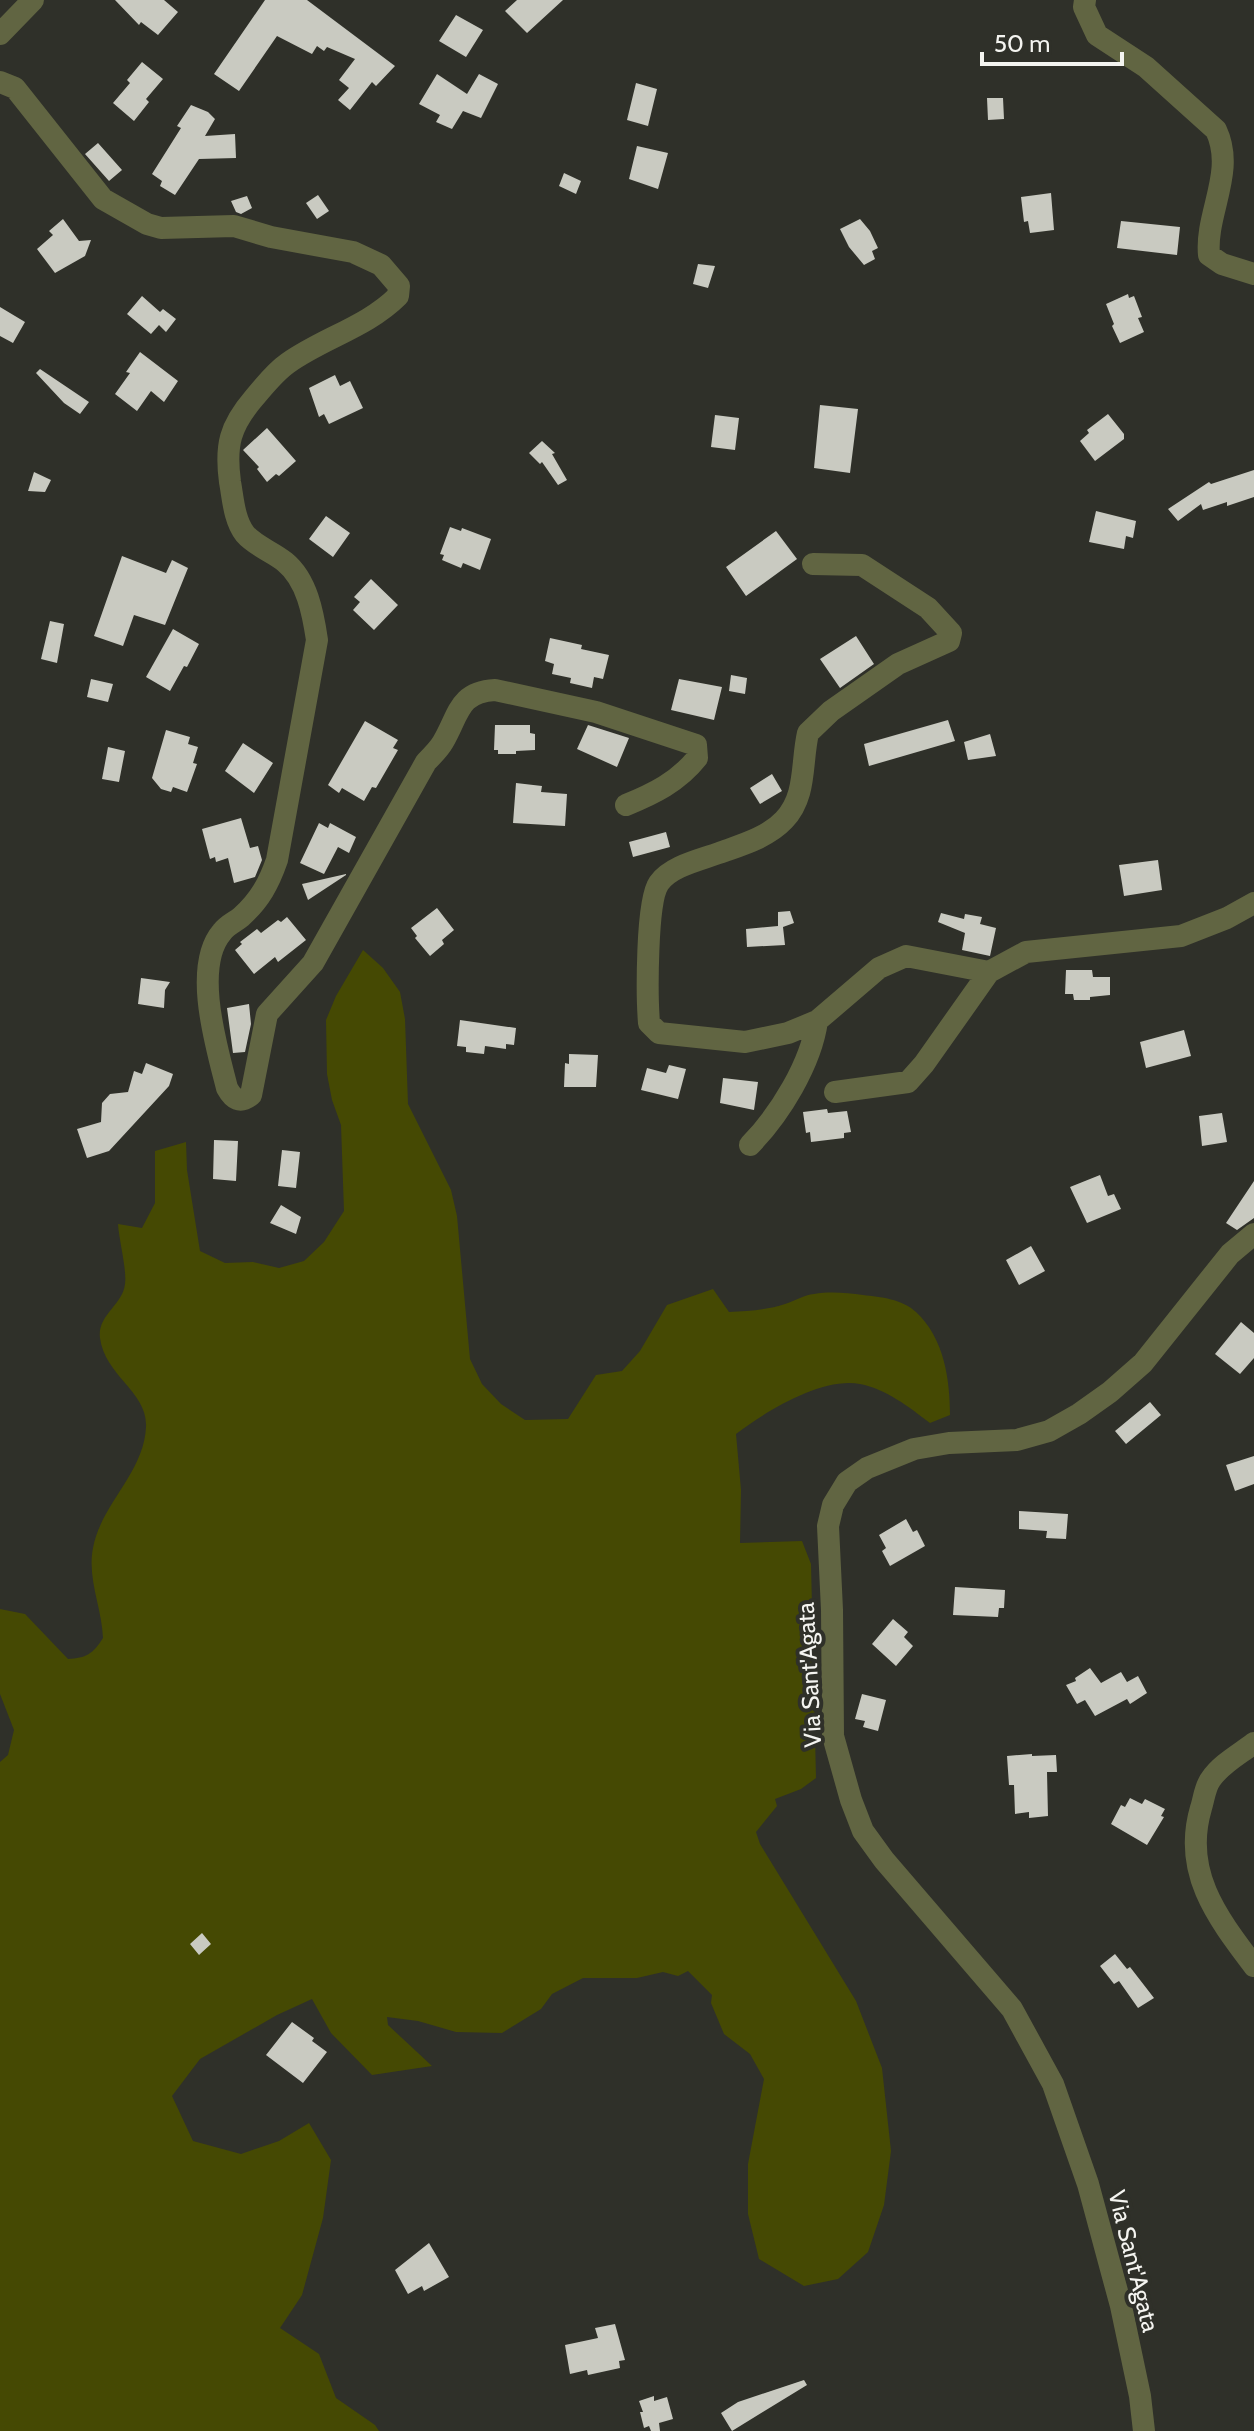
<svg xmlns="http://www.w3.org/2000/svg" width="1254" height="2431" viewBox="0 0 1254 2431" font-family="Cabin,sans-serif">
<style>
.green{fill:#454903}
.building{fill:#c9cac1}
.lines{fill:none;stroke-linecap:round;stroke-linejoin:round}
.minor{stroke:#616542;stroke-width:22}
.labels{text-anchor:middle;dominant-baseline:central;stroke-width:8;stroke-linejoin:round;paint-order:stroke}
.street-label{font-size:24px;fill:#f4f4f0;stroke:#2f3029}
</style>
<rect width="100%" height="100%" fill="#2f3029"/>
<path class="green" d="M363 950 383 968 400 992 405 1019 408 1104 451 1190 457 1216 470 1359 482 1384 501 1404 525 1420 568 1419 596 1375 622 1371 640 1351 667 1305 713 1289 729 1312C748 1311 767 1310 785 1304 795 1301 804 1295 814 1294 831 1291 847 1293 863 1295 881 1297 902 1299 916 1312 944 1338 950 1379 950 1415L930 1423C909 1407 886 1389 860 1384 821 1377 765 1412 736 1434L741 1490 740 1543 802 1541 811 1564 816 1778 801 1789 775 1799 777 1806 756 1832 760 1844 856 2001 882 2068 891 2151 884 2205 868 2252 838 2279 804 2286 759 2259 748 2214V2164L764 2079 750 2054 724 2034 711 2003 712 1995 688 1971 678 1976 663 1972 637 1978H583L552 1994 541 2009 502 2033 456 2032 418 2021 387 2017 388 2025 432 2066 372 2075 331 2033 312 1999 277 2015 200 2059 172 2096 193 2141 241 2154 279 2141 309 2123 331 2160 323 2218 302 2295 280 2328 319 2354 336 2398 375 2425 379 2431H0V1762L8 1755 14 1730 0 1694V1609L25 1614 68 1659C86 1658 93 1654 103 1638 102 1608 87 1579 93 1548 101 1504 144 1473 146 1427 148 1392 105 1376 100 1338 97 1315 123 1305 125 1284 127 1270 119 1240 118 1224L142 1228 155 1203V1151L186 1142 187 1170 200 1251 225 1263 253 1262 279 1268 304 1261 324 1242 344 1211 341 1125 332 1100 327 1074 326 1020 336 996Z"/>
<path class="building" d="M115 0H164L178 12 158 35 141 22 139 25Z
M265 0H307L395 66 376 86 372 82 350 110 338 100 349 88 339 80 355 59 327 47 324 51 317 46 312 54 277 36 239 91 214 74Z
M517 0H563L527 33 505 11Z
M456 15 483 30 466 57 439 41Z
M142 62 163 79 146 99 149 102 134 121 113 103 130 83 127 80Z
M437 74 467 94 479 74 498 84 481 118 463 111 452 129 436 122 440 115 419 104Z
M636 83 657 89 648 126 627 120Z
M987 98H1003L1004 119 988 120Z
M191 105 208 112 215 119 205 136 235 134 236 158 199 159 175 195 160 186 162 181 152 174 181 128 177 126Z
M98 143 122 170 109 181 85 154Z
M637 146 668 153 658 189 629 179Z
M564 173 581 181 576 194 559 186Z
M1051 193 1054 230 1030 233 1028 221 1024 222 1021 197Z
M318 195 329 211 317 219 306 203Z
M247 196 252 208 241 214 236 212 231 201Z
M63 219 79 241 91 240 85 256 55 273 37 249 53 235 49 231Z
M860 219 870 231 878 248 872 251 875 259 864 265 849 247 840 229Z
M1121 221 1180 227 1177 255 1117 248Z
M698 264 715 266 708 288 693 284Z
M1128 294 1129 298 1134 296 1142 317 1138 318 1144 332 1120 343 1112 326 1114 324 1106 304Z
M142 296 160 312 163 309 176 319 166 332 159 325 151 334 127 314Z
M0 307 25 322 13 343 0 336Z
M140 352 178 381 164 402 151 391 137 411 115 394 130 373 126 372Z
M40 369 89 402 80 414 64 403 36 373Z
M335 375 340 386 350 381 363 408 329 424 324 414 319 417 309 388Z
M820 405 858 409 850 473 814 468Z
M1108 414 1124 434V439L1095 461 1080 441 1089 433 1087 430Z
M715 415 739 418 735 450 711 447Z
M267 428 296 461 279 476 276 474 267 482 257 469 259 467 243 450Z
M542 441 555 453 552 454 567 480 558 485 542 462 540 464 529 453Z
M1254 470V497L1227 506V502L1203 510 1201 504 1178 521 1168 509 1209 482 1211 484Z
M34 472 51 480 45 492 28 491Z
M1096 511 1136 521 1133 538 1126 536 1124 549 1089 542Z
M326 516 350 533 333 557 309 539Z
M450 527 461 531 462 528 491 539 480 570 463 563 461 568 442 560 444 555 440 554Z
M776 531 797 559 746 596 726 567Z
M122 556 166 573 172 560 188 568 165 625 134 615 123 646 94 636Z
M371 579 398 605 374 630 353 610 360 602 354 597Z
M50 621 64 624 57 663 41 659Z
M173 629 199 644 187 667 184 666 170 691 146 677Z
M856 636 874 664 840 688 820 659Z
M550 638 582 645 581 649 609 655 603 679 594 677 592 688 570 683 571 678 552 674 554 664 545 661Z
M731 675 747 678 745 694 729 691Z
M91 679 113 684 108 702 87 697Z
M679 679 722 687 714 720 671 710Z
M948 720 955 741 869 766 864 744Z
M365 721 398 740 393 748 398 750 376 788 372 787 364 801 342 788 339 793 328 785Z
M495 725H530V733L535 734V750L516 751V754H498V750H494Z
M588 725 629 738 617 767 577 749Z
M166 730 190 737 188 744 198 747 193 763 197 764 187 792 173 787 171 792 161 789 152 778Z
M990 734 996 756 968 760 964 742Z
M243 743 273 763 254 793 225 771Z
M108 747 125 751 119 782 102 779Z
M772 774 782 791 760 804 750 788Z
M516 783 542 786 541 792 567 794 565 826 513 823Z
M241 818 250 848 258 846 262 860 255 877 234 883 228 858 216 862 215 857 210 859 202 829Z
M319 823 328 828 330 823 356 837 349 853 338 847 324 874 300 863Z
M666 832 670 847 633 857 629 842Z
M1158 860 1162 890 1124 896 1119 865Z
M346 874V875L308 900 302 884Z
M437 908 454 930 442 940 444 944 430 956 415 938 417 936 411 928Z
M790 911 794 923 783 927 785 945 747 947 746 929 778 926V912Z
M941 913 964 919 965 914 982 917 980 924 996 928 990 956 962 950 965 933 938 922Z
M287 917 306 940 278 962 275 957 254 974 235 950 242 944 240 942 257 929 261 933 278 920 281 922Z
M1066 970H1092L1093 977H1110V995L1090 997V1000H1074L1073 994H1065Z
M141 978 170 982 165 990 164 1008 138 1004Z
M249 1004 251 1024 245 1052 233 1053 227 1008Z
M460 1020 516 1028 514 1045 506 1044V1049L485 1046 484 1054 466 1052V1047L457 1046Z
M1184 1030 1191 1056 1146 1068 1140 1042Z
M569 1054 598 1055 596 1087H564L565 1063 569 1064Z
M146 1063 173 1074 169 1086 109 1151 87 1158 77 1129 101 1122 102 1103 110 1094 128 1092 134 1071 142 1074Z
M669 1065 686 1069 678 1099 641 1090 647 1068 666 1073Z
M723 1078 758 1082 754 1110 720 1103Z
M827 1109 828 1113 847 1111 851 1132 844 1133V1138L811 1142 810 1132 806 1133 803 1112Z
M1222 1113 1227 1142 1202 1146 1199 1116Z
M214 1140 238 1141 236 1181 213 1179Z
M282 1150 300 1152 296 1188 278 1186Z
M1100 1175 1108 1196 1114 1194 1121 1209 1087 1223 1070 1187Z
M1254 1181V1218L1237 1230 1226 1223Z
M281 1205 301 1217 296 1234 270 1223Z
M1031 1246 1045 1271 1019 1285 1006 1260Z
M1241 1322 1254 1333V1358L1240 1374 1215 1354Z
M1150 1402 1161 1415 1126 1444 1115 1431Z
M1254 1456V1484L1235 1491 1226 1465Z
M1019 1511 1068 1514 1066 1539 1046 1538 1047 1531 1019 1529Z
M906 1519 913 1532 917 1530 925 1546 890 1566 882 1551 886 1548 879 1535Z
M955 1587 1005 1590 1004 1608H999L998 1617 953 1615Z
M893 1619 908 1632 904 1637 913 1646 896 1666 872 1644Z
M1090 1668 1101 1683 1121 1672 1127 1682 1138 1676 1147 1693 1130 1704 1127 1699 1095 1716 1085 1700 1077 1704 1066 1685 1076 1681 1075 1678Z
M862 1694 886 1700 878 1731 863 1727 865 1721 855 1719Z
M1032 1754V1756L1056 1755 1057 1772H1047L1048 1816 1029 1818V1812L1015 1814 1014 1785H1009L1007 1756Z
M1130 1798 1142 1804 1145 1799 1165 1809 1161 1816 1164 1817 1147 1845 1111 1824 1121 1805 1125 1807Z
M202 1933 211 1944 199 1955 190 1944Z
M1115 1954 1127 1969 1130 1967 1154 1998 1138 2008 1119 1981 1114 1984 1100 1966Z
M292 2022 314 2038 312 2041 327 2052 303 2083 266 2055Z
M429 2243 449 2277 424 2291 422 2286 408 2294 395 2270Z
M615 2324 625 2360 619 2361 620 2368 588 2375 587 2370 570 2374 565 2345 598 2338 595 2328Z
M804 2380 807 2385 732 2431 721 2413 738 2402Z
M654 2396V2401L667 2397 673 2419 659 2423 660 2431H651L649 2426 644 2428 640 2412H643L639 2401Z"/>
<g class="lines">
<path class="minor" d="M1085 0 1084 7 1097 35 1146 67 1216 130C1236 172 1205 213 1209 255L1222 264 1254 274
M0 34 33 0
M0 82 15 88 103 199 147 224 161 228 234 226 271 237 353 252 381 265 399 286 398 296C367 327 323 338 288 363 275 372 265 385 254 398 230 426 225 445 230 482 233 498 234 520 245 534 255 546 273 552 285 562 307 580 313 613 317 640L277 860C269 883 260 900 241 917 235 922 227 925 222 932 192 967 217 1048 227 1088 233 1099 240 1104 251 1095L267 1014 313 963 426 762C432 756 439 749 443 742 459 715 458 692 495 690L596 712 696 745 697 758C678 782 653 794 626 805
M813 564 862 565 928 608 951 633 949 641 898 664 831 711 808 733C801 763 807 796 784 820 767 838 741 845 719 853 700 860 671 866 659 883 646 901 647 998 649 1023L659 1033 745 1042 788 1033 817 1021 879 968 906 956 989 972 1026 952 1181 936 1227 918 1254 903
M835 1092 908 1082 924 1064 989 972
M750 1145C780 1114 811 1064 817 1021
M1254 1743C1240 1754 1221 1764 1211 1779 1205 1786 1204 1799 1201 1808 1182 1872 1217 1917 1254 1966
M1144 2431 1140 2396 1121 2306 1088 2184 1053 2084 1012 2009 884 1860 863 1831 851 1800 833 1736 832 1610 828 1526 833 1505 847 1482 867 1468 914 1449 949 1443 1017 1440 1049 1431 1079 1414 1110 1392 1143 1363 1230 1254 1254 1234"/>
</g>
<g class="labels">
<g class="street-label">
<text transform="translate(809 1675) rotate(-93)">Via Sant'Agata</text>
<text transform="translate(1134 2261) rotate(76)">Via Sant'Agata</text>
</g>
</g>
<path d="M982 52v12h140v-12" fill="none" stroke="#f4f4f0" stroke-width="4"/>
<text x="994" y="52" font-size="24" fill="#f4f4f0" stroke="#2f3029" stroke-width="6" paint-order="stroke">50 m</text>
</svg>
